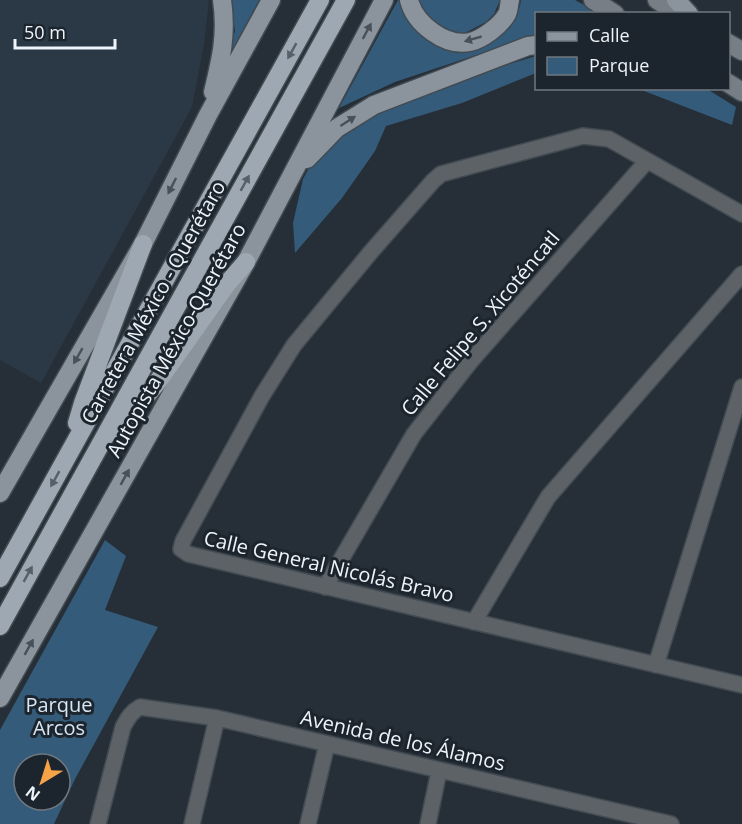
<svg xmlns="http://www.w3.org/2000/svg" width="742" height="824" viewBox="0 0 742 824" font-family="'Open Sans',sans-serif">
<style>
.built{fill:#2b3946}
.green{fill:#355b7a;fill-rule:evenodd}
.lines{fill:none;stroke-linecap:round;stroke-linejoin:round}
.street-casing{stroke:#424b52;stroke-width:18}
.secondary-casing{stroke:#424b52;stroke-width:21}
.primary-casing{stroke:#424b52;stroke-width:21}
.highway-casing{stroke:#424b52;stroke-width:21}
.street{stroke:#5d6266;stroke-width:15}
.secondary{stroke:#777e85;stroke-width:18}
.primary{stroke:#8b949d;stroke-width:18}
.highway{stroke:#9da8b3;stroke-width:18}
.oneway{fill:#48515a}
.oneway2{fill:#566069}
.labels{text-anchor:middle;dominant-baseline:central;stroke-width:6;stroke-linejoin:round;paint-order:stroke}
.street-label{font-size:20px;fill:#eef4f9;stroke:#1c252d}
.park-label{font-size:20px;fill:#d6e6f4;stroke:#1c252d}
</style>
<rect width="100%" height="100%" fill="#262f37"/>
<path class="built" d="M0 0H209L204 44 192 107 41 383 0 360Z"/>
<path class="green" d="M230 0H259L227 60 235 31Z
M398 0H403L410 22 422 37 450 48 485 45 498 37 510 25 520 6 521 0H575L599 13 536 14V35L395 82 339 108Z
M417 0H500L494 14 486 22 463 34 451 32 435 25 421 13Z
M536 56V73L462 103 386 126 375 151 342 198 295 253 293 223 303 179 315 157 339 134 374 111 490 70Z
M639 89H707L736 107 732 125Z
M105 540 126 556 105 610 158 627 75 779 54 824H0V730ZM24 764H60V800H24Z"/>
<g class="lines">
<g class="street-casing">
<path id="street" d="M742 214 609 139 583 136 441 174 433 181 370 253 294 345 262 396 183 541 181 549 188 554 742 685
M325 587 414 434 471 361 647 161
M474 622 548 497 742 274
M656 665 742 387
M98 824 123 727C128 718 131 712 140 707L217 718 671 824
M192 824 217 718
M308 824 327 744
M428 824 439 771"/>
</g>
<g class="secondary-casing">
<path id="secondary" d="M593 0 615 14
M657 0 679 14
M728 43 742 51
M728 83 742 92"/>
</g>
<g class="primary-casing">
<path id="primary" d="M409 0C415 24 445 47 470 42 483 39 501 25 507 14 509 10 509 4 510 0
M676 0 689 14
M213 92C221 59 227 35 222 0
M307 159 337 128 374 105 528 46 536 45
M0 493 143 244 208 115 271 0
M0 698 246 262 384 0"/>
</g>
<g class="highway-casing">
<path id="highway" d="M77 423 83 403 143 244
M116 433 156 384 226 285 246 262
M0 578 320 0
M0 626 346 0"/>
</g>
<use href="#street" class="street"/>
<use href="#secondary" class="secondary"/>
<use href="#primary" class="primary"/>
<use href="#highway" class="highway"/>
</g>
<defs><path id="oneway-solid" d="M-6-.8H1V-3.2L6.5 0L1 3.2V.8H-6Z" transform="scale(1.5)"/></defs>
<g class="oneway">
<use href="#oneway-solid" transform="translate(367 31) rotate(-62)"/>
<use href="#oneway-solid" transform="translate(473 39) rotate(164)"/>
<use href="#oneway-solid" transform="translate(348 121) rotate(-33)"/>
<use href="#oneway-solid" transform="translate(172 186) rotate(117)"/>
<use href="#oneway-solid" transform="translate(78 356) rotate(120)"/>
<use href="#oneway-solid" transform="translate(125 477) rotate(-61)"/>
<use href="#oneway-solid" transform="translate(29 647) rotate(-61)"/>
</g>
<g class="oneway2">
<use href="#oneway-solid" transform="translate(292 51) rotate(119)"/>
<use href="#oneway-solid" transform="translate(245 183) rotate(-61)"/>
<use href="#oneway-solid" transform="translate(55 479) rotate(119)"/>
<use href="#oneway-solid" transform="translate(28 574) rotate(-61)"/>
</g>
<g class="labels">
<g class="street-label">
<text transform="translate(153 302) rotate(-61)">Carretera México - Querétaro</text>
<text transform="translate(480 323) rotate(-50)">Calle Felipe S. Xicoténcatl</text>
<text transform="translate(176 340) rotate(-61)">Autopista México-Querétaro</text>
<text transform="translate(329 566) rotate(13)">Calle General Nicolás Bravo</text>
<text transform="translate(403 740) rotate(13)">Avenida de los Álamos</text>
</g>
<g class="park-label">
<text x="59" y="704">Parque<tspan x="59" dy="23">Arcos</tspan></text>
</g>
</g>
<rect x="535" y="12" width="195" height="78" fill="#1c252d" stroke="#70787f" stroke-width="1.5"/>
<rect x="547" y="32" width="30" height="9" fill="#8b949d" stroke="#70787f" stroke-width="1.5"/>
<text x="589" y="42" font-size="18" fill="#eef4f9">Calle</text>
<rect x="547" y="57" width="30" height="18" fill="#355b7a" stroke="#70787f" stroke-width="1.5"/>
<text x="589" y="72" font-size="18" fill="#eef4f9">Parque</text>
<g transform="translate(42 782) rotate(218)"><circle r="28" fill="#1c252d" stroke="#70787f" stroke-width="1.5"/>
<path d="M0-4.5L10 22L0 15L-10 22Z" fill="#f6a247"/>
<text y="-9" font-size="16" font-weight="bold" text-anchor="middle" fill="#eef4f9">N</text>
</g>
<path d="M15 39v9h100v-9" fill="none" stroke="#eef4f9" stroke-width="3"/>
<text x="24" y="39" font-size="18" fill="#eef4f9" stroke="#1c252d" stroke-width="4.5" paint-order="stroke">50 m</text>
</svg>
